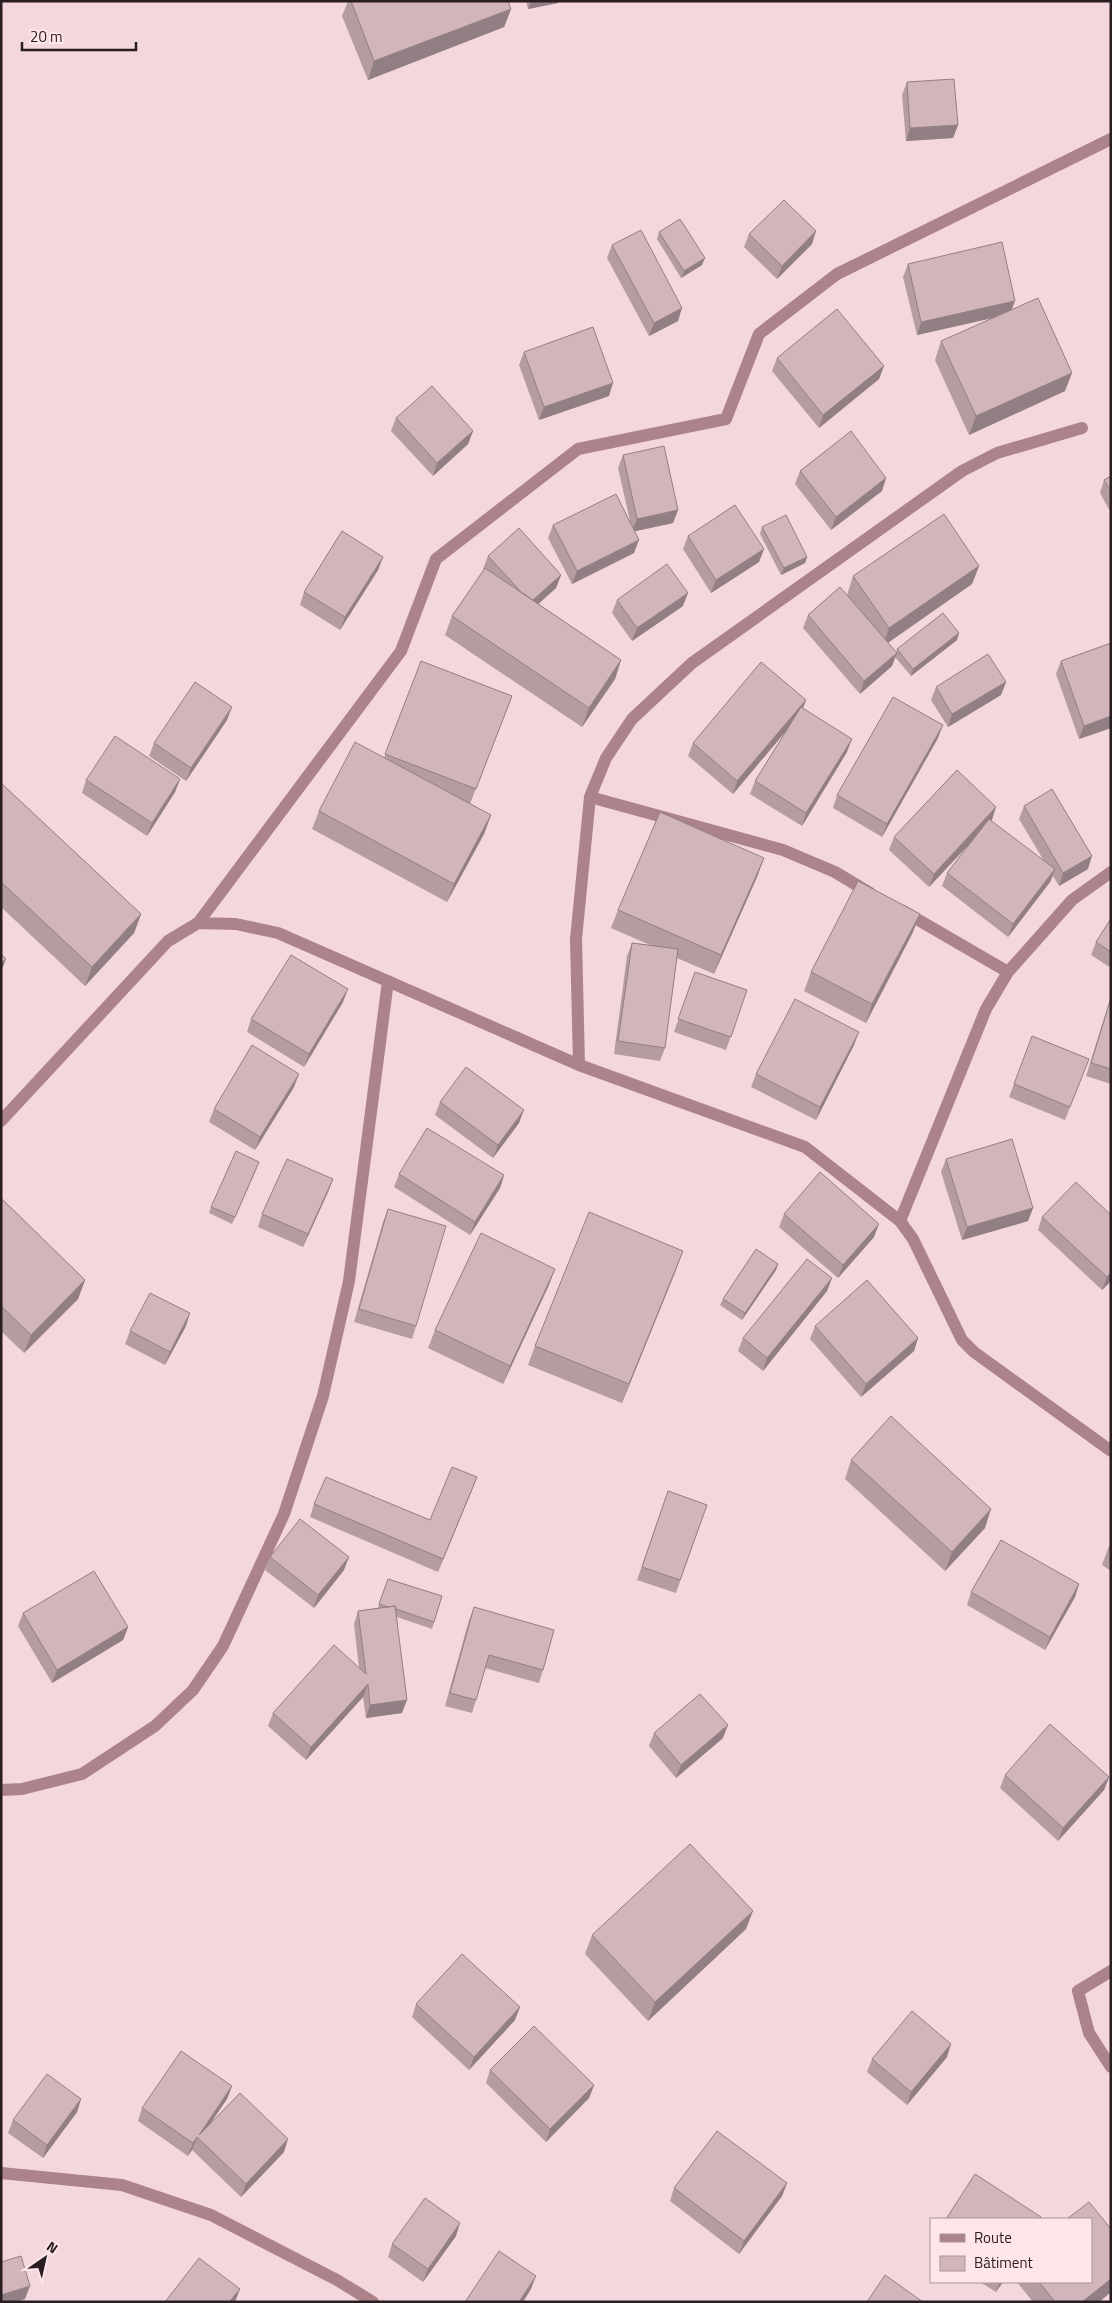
<svg xmlns="http://www.w3.org/2000/svg" width="1112" height="2303" viewBox="0 0 1112 2303" font-family="'Titillium Web',sans-serif">
<style>
.lines{fill:none;stroke-linecap:round;stroke-linejoin:round}
.street{stroke:#ac828b;stroke-width:12}
.wall{fill:#b49ca1}
.shaded-wall{fill:#927f83}
.building{fill:#d1b5bb;stroke:#927f83}
</style>
<rect width="100%" height="100%" fill="#f4d7dd"/>
<g class="lines">
<path class="street" d="M590 797 783 850 835 872 870 893
M903 911 1008 972
M198 923 401 651 436 559 578 449 726 419 759 334 837 274 1111 139
M579 1065 576 939 590 797 606 758 632 719 692 663 962 471 997 453 1082 428
M1 1121 168 941 198 923 236 924 278 933 579 1065 805 1147 900 1221 913 1239 962 1340 974 1352 1111 1451
M900 1221 986 1009 1008 972 1072 900 1111 872
M1 1790 22 1789 82 1774 155 1726 193 1690 223 1646 284 1514 323 1396 349 1281 388 981
M1111 1971 1078 1991 1089 2033 1111 2067
M1 2173 122 2185 211 2215 337 2280 373 2302"/>
</g>
<path class="wall" d="M348 1H508L511 9 504 27 368 80 342 16Z
M526 1H558V3L528 9Z
M907 82 958 125 953 138 906 141 902 95Z
M659 232 702 265 681 278 657 239Z
M749 234 812 244 777 279 744 247Z
M612 245 678 321 649 336 607 258Z
M908 264 1011 310 1065 391 969 435 935 360 941 341 997 317 917 335 903 277Z
M524 352 609 396 539 420 519 365Z
M777 358 884 366 879 379 819 428 772 371Z
M396 418 473 431 468 444 433 476 391 431Z
M623 455 678 510 673 523 635 531 634 553 572 584 548 538 553 525 630 521 618 468Z
M800 471 886 478 882 491 831 530 795 484Z
M1111 476V513L1100 493 1104 480Z
M762 527 807 557 805 563 781 575 760 534Z
M688 536 764 549 759 562 711 593 683 549Z
M488 556 561 575 556 588 538 604 621 660 615 679 582 727 445 635 452 616 484 570 483 569Z
M383 557 378 570 340 630 300 605 304 592Z
M979 566 972 584 888 643 896 653 897 649 959 633 957 640 911 676 895 657 892 666 860 694 803 628 808 615 847 595 853 576Z
M617 600 683 606 632 641 612 613Z
M1111 643V728L1079 739 1056 674 1061 661Z
M421 661 512 696 470 804 491 815 484 834 447 902 312 829 319 811 384 758Z
M1006 682 1001 695 948 727 931 700 936 687Z
M806 700 803 708 847 752 802 826 750 794 755 781 787 730 733 794 688 756 693 743Z
M227 720 186 781 149 756 154 743Z
M938 738 882 837 833 808 837 795Z
M180 779 175 792 147 836 82 793 86 780Z
M1 783 141 914 134 933 85 986 1 907Z
M1024 806 1088 869 1059 886 1053 876 1050 882 1008 937 942 886 947 873 973 840 929 887 889 850 894 837 991 821 1044 861 1019 819Z
M764 858 757 877 714 974 677 958 665 1048 660 1061 614 1054 627 956 632 943 650 945 611 928 618 910Z
M1111 921V968L1091 955 1096 942Z
M913 932 866 1023 804 991 811 972Z
M695 972 747 990 726 1050 674 1032Z
M1111 996V1084L1086 1076Z
M343 1002 304 1067 247 1032 251 1019Z
M1032 1036 1089 1059 1065 1120 1009 1097Z
M854 1045 816 1120 751 1087 756 1074Z
M294 1087 255 1150 209 1122 214 1109Z
M440 1102 519 1123 493 1158 435 1115Z
M946 1159 1033 1208 1028 1221 962 1240 941 1172Z
M257 1168 232 1224 209 1213 211 1207Z
M399 1174 504 1175 500 1188 470 1235 394 1187Z
M333 1179 328 1192 303 1247 258 1227 262 1214Z
M1 1198 85 1280 78 1299 24 1353 1 1331Z
M388 1209 416 1326 412 1339 354 1322 383 1222Z
M784 1214 874 1237 838 1278 779 1227Z
M1111 1215V1281L1102 1290 1038 1230 1042 1217Z
M778 1264 776 1270 742 1320 720 1305 723 1299Z
M555 1269 548 1287 503 1384 428 1348 435 1330Z
M676 1270 622 1403 528 1365 535 1346Z
M832 1278 827 1291 763 1371 738 1351 743 1338Z
M186 1326 165 1365 125 1344 130 1331Z
M815 1326 918 1338 914 1351 861 1397 810 1339Z
M851 1460 985 1528 945 1571 845 1479Z
M472 1490 438 1572 310 1517 314 1504 430 1520Z
M668 1491 707 1505 676 1593 637 1580Z
M1111 1543V1571L1102 1565 1109 1546Z
M270 1557 344 1570 314 1608 265 1570Z
M388 1579 442 1596 432 1629 397 1617 402 1713 366 1718 363 1697 306 1760 268 1726 273 1713 359 1668 354 1624 358 1611 378 1608Z
M1079 1584 1075 1597 1045 1650 967 1605 971 1592Z
M474 1607 543 1670 539 1683 485 1668 476 1700 472 1713 445 1706 469 1620Z
M23 1613 128 1627 123 1640 52 1683 18 1626Z
M654 1733 723 1738 676 1778 649 1746Z
M1005 1775 1109 1777 1104 1790 1058 1841 1000 1788Z
M746 1929 648 2021 585 1954 592 1935Z
M416 2004 515 2020 469 2070 412 2017Z
M947 2057 907 2105 867 2072 872 2059Z
M490 2070 594 2085 589 2098 546 2142 486 2083Z
M232 2086 227 2099 211 2122 284 2152 241 2197 192 2150 188 2156 138 2121 142 2108Z
M81 2099 77 2112 43 2158 8 2133 13 2120Z
M787 2183 782 2196 739 2254 670 2201 674 2188Z
M1111 2229V2292L1099 2302H1033L1017 2282H1091Z
M456 2236 423 2282 388 2257 392 2244Z
M980 2282H1003L996 2292Z"/>
<path class="shaded-wall" d="M531 1H558V3L528 9Z
M511 9 504 27 368 80 374 61Z
M958 125 953 138 906 141 910 128Z
M816 231 812 244 777 279 782 266Z
M705 258 702 265 681 278 684 271Z
M1015 301 1010 314 917 335 921 322Z
M682 308 678 321 649 336 654 323Z
M884 366 879 379 819 428 823 415Z
M1072 373 1065 391 969 435 976 416Z
M613 383 609 396 539 420 544 407Z
M473 431 468 444 433 476 437 463Z
M886 478 882 491 831 530 836 517Z
M678 510 673 523 632 532 637 519Z
M639 540 634 553 572 584 577 571Z
M764 549 759 562 711 593 716 580Z
M383 557 378 570 340 630 345 617Z
M807 557 805 563 781 575 784 568Z
M979 566 972 584 883 646 889 628Z
M561 575 556 588 525 616 530 603Z
M688 593 683 606 632 641 637 628Z
M959 633 957 640 911 676 913 669Z
M897 653 892 666 860 694 864 681Z
M621 660 615 679 582 727 589 708Z
M1006 682 1001 695 948 727 952 714Z
M806 700 801 713 733 794 737 781Z
M232 707 227 720 186 781 191 768Z
M1111 716V728L1079 739 1084 726Z
M943 725 938 738 882 837 887 824Z
M852 739 847 752 802 826 806 813Z
M180 779 175 792 147 836 152 823Z
M996 807 992 820 929 887 934 874Z
M491 815 484 834 447 902 454 884Z
M1092 856 1088 869 1059 886 1063 873Z
M764 858 757 877 714 974 721 955Z
M1055 869 1050 882 1008 937 1013 924Z
M141 914 134 933 85 986 92 967Z
M920 914 913 932 866 1023 872 1004Z
M6 959 1 972V963Z
M348 989 343 1002 304 1067 309 1054Z
M859 1032 854 1045 816 1120 820 1107Z
M299 1074 294 1087 255 1150 260 1137Z
M524 1110 519 1123 493 1158 498 1145Z
M504 1175 500 1188 470 1235 475 1222Z
M333 1179 328 1192 303 1247 308 1234Z
M1033 1208 1028 1221 962 1240 967 1227Z
M879 1224 874 1237 838 1278 843 1265Z
M683 1251 676 1270 622 1403 629 1384Z
M778 1264 776 1270 742 1320 745 1313Z
M555 1269 548 1287 503 1384 510 1366Z
M1111 1273V1281L1102 1290 1107 1277Z
M832 1278 827 1291 763 1371 767 1358Z
M85 1280 78 1299 24 1353 31 1335Z
M190 1313 186 1326 165 1365 170 1352Z
M918 1338 914 1351 861 1397 866 1384Z
M477 1477 472 1490 438 1572 443 1559Z
M991 1509 985 1528 945 1571 952 1552Z
M349 1557 344 1570 314 1608 318 1595Z
M1079 1584 1075 1597 1045 1650 1050 1637Z
M128 1627 123 1640 52 1683 57 1670Z
M368 1684 363 1697 306 1760 311 1747Z
M407 1700 402 1713 366 1718 370 1705Z
M728 1725 723 1738 676 1778 681 1765Z
M1109 1777 1104 1790 1058 1841 1063 1828Z
M753 1911 746 1929 648 2021 655 2002Z
M520 2007 515 2020 469 2070 474 2057Z
M951 2044 947 2057 907 2105 911 2092Z
M594 2085 589 2098 546 2142 550 2129Z
M232 2086 227 2099 199 2140V2135Z
M81 2099 77 2112 43 2158 47 2145Z
M197 2137 192 2150 188 2156 193 2143Z
M288 2139 284 2152 241 2197 246 2184Z
M787 2183 782 2196 739 2254 744 2241Z
M460 2223 456 2236 423 2282 428 2269Z
M536 2276 531 2289 523 2302H519Z
M1111 2279V2292L1099 2302H1082Z
M1000 2282H1003L996 2292Z
M30 2286 25 2299 17 2302H1V2295Z
M240 2289 235 2302H229Z"/>
<path class="building" d="M351 1H508L511 9 374 61Z
M954 79 958 125 910 128 907 82Z
M784 200 816 231 782 266 749 234Z
M680 219 705 258 684 271 659 232Z
M641 230 682 308 654 323 612 245Z
M1002 242 1015 301 921 322 908 264Z
M1038 298 1072 373 976 416 941 341Z
M837 309 884 366 823 415 777 358Z
M593 327 613 383 544 407 524 352Z
M432 386 473 431 437 463 396 418Z
M851 431 886 478 836 517 800 471Z
M664 446 678 510 637 519 623 455Z
M1111 476V491L1104 480Z
M616 494 639 540 577 571 553 525Z
M735 505 764 549 716 580 688 536Z
M944 514 979 566 889 628 853 576Z
M786 515 807 557 784 568 762 527Z
M519 528 561 575 533 600 521 592 488 556Z
M342 531 383 557 345 617 304 592Z
M667 564 688 593 637 628 617 600Z
M485 568 621 660 589 708 452 616Z
M840 587 897 653 864 681 808 615Z
M943 613 959 633 913 669 897 649Z
M1111 643V716L1084 726 1061 661Z
M988 654 1006 682 952 714 936 687Z
M421 661 512 696 476 789 385 754Z
M761 662 806 700 737 781 693 743Z
M195 682 232 707 191 768 154 743Z
M893 697 943 725 887 824 837 795Z
M801 707 852 739 806 813 755 781Z
M115 736 180 779 152 823 86 780Z
M355 742 491 815 454 884 319 811Z
M957 770 996 807 934 874 894 837Z
M1 783 141 914 92 967 1 882Z
M1052 789 1092 856 1063 873 1024 806Z
M660 812 764 858 721 955 618 910Z
M989 819 1055 869 1013 924 947 873Z
M858 881 920 914 872 1004 811 972Z
M1110 920 1111 921V952L1096 942Z
M632 943 678 949 665 1048 618 1041Z
M1 954 6 959 1 963Z
M291 955 348 989 309 1054 251 1019Z
M695 972 747 990 731 1037 678 1019Z
M1111 998V1069L1091 1063Z
M795 999 859 1032 820 1107 756 1074Z
M1032 1036 1089 1059 1070 1107 1014 1084Z
M252 1045 299 1074 260 1137 214 1109Z
M466 1067 524 1110 498 1145 440 1102Z
M427 1128 504 1175 475 1222 399 1174Z
M1012 1139 1033 1208 967 1227 946 1159Z
M236 1151 259 1162 235 1217 211 1207Z
M287 1159 333 1179 308 1234 262 1214Z
M820 1172 879 1224 843 1265 784 1214Z
M1076 1182 1111 1215V1273L1107 1277 1042 1217Z
M1 1198 85 1280 31 1335 1 1306Z
M388 1209 446 1226 416 1326 359 1309Z
M589 1212 683 1251 629 1384 535 1346Z
M481 1233 555 1269 510 1366 435 1330Z
M756 1249 778 1264 745 1313 723 1299Z
M807 1259 832 1278 767 1358 743 1338Z
M867 1280 918 1338 866 1384 815 1326Z
M150 1293 190 1313 170 1352 130 1331Z
M891 1416 991 1509 952 1552 851 1460Z
M452 1467 477 1477 443 1559 314 1504 326 1477 430 1520Z
M668 1491 707 1505 680 1580 642 1567Z
M300 1519 349 1557 318 1595 270 1557Z
M1001 1540 1079 1584 1050 1637 971 1592Z
M94 1571 128 1627 57 1670 23 1613Z
M388 1579 442 1596 434 1622 396 1609 395 1606 388 1607 379 1604Z
M395 1606 407 1700 370 1705 368 1684 311 1747 273 1713 334 1645 366 1674 358 1611Z
M474 1607 554 1630 543 1670 489 1655 476 1700 450 1693Z
M700 1694 728 1725 681 1765 654 1733Z
M1050 1724 1109 1777 1063 1828 1005 1775Z
M690 1844 753 1911 655 2002 592 1935Z
M462 1954 520 2007 474 2057 416 2004Z
M912 2011 951 2044 911 2092 872 2059Z
M534 2026 594 2085 550 2129 490 2070Z
M181 2051 232 2086 199 2135 240 2093 288 2139 246 2184 197 2137 193 2143 142 2108Z
M47 2074 81 2099 47 2145 13 2120Z
M717 2131 787 2183 744 2241 674 2188Z
M975 2174 1041 2217 1040 2219H946Z
M425 2198 460 2223 428 2269 392 2244Z
M1089 2202 1111 2229V2279L1082 2302H1055L1039 2282H1091V2219H1067Z
M499 2251 536 2276 519 2302H465Z
M21 2256 30 2286 1 2295V2262Z
M199 2258 240 2289 229 2302H165Z
M885 2275 923 2302H867Z"/>
<rect width="1112" height="2303" fill="none" stroke="#281d20" stroke-width="5"/>
<rect x="930" y="2218" width="162" height="65" fill="#fee5ea" stroke="#a89599"/>
<rect x="940" y="2234" width="25" height="8" fill="#ac828b" stroke="#a89599"/>
<text x="974" y="2243" font-size="15" fill="#281d20">Route</text>
<rect x="940" y="2256" width="25" height="15" fill="#d1b5bb" stroke="#a89599"/>
<text x="974" y="2268" font-size="15" fill="#281d20">Bâtiment</text>
<g transform="translate(45 2258) rotate(34)" stroke="#fee5ea" stroke-width="4" paint-order="stroke">
<path d="M0-4L9 19L0 12L-9 19Z" fill="#281d20"/>
<text y="-8" font-size="14" font-weight="bold" text-anchor="middle" fill="#281d20">N</text>
</g>
<path d="M22 42v8h114v-8" fill="none" stroke="#281d20" stroke-width="2.5"/>
<text x="30" y="42" font-size="15" fill="#281d20" stroke="#fee5ea" stroke-width="4" paint-order="stroke">20 m</text>
</svg>
